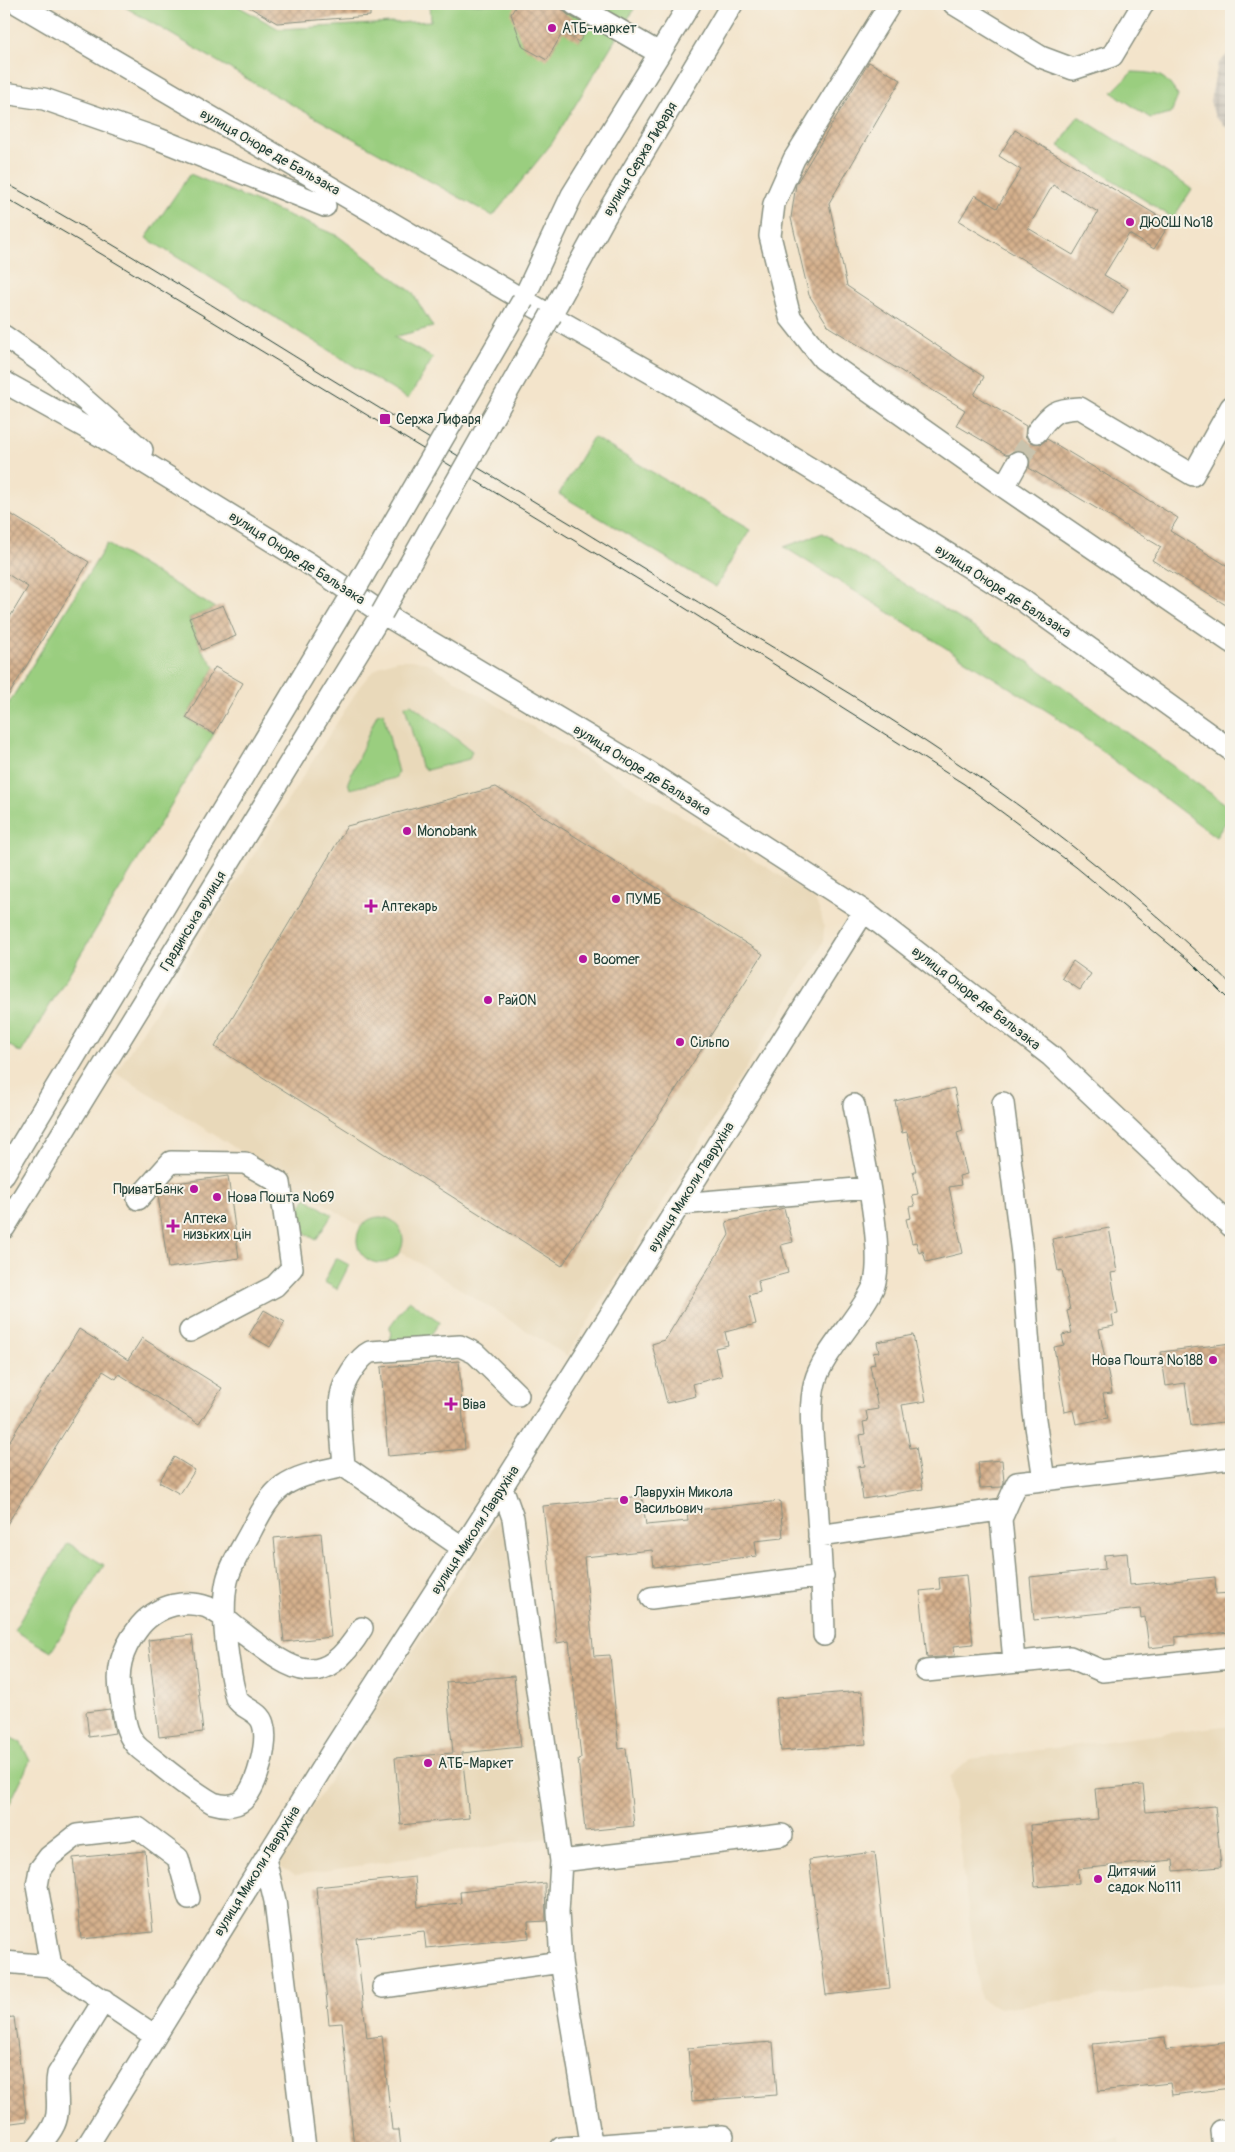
<svg xmlns="http://www.w3.org/2000/svg" width="1235" height="2152" viewBox="0 0 1235 2152" font-family="Pangolin,sans-serif">
<style>
.built{fill:#e9d9ba}
.industrial{fill:url(#industrial-grid)}
.green{fill:#9ace7f;stroke:#5c865a}
.building{fill:url(#building-cross-hatch);fill-rule:evenodd}
.lines{fill:none;stroke-linecap:round;stroke-linejoin:round}
.minor-tunnel{stroke:#c9c3ad;stroke-width:21;stroke-dasharray:21 11;stroke-linecap:butt}
.minor-casing{stroke:#899080;stroke-width:24}
.minor{stroke:#fff;stroke-width:21}
.tram{stroke:#1f3d34;stroke-width:1}
.minor-bridge-casing{stroke:#899080;stroke-width:24;stroke-linecap:butt}
.minor-bridge{stroke:#fff;stroke-width:21}
.poi-dot{fill:#b5179e;stroke:#f7f3e8;stroke-width:2}
.labels{text-anchor:middle;dominant-baseline:central;stroke-width:4;stroke-linejoin:round;paint-order:stroke}
.poi-label{font-size:14px;fill:#1f3d34;stroke:#f7f3e8;text-anchor:start}
.street-label{font-size:14px;fill:#1f3d34;stroke:#f7f3e8}
</style>
<defs>
<pattern id="industrial-grid" width="8" height="8" patternUnits="userSpaceOnUse" patternTransform="scale(1.25)"><rect width="8" height="8" fill="#c9c3b8"/><path d="M0 4h8M4 0v8" fill="none" stroke="#aca89f"/></pattern>
<pattern id="building-cross-hatch" width="8" height="8" patternUnits="userSpaceOnUse" patternTransform="scale(1.25)"><rect width="8" height="8" fill="#d6b18d"/><path d="M0 0l8 8M0 8l8-8" fill="none" stroke="#ad9174"/></pattern>
</defs>
<rect width="100%" height="100%" fill="#f7f3e8"/>
<filter id="ink" filterUnits="userSpaceOnUse"><feTurbulence type="fractalNoise" baseFrequency=".02" numOctaves="2"/><feDisplacementMap in="SourceGraphic" scale="10" xChannelSelector="R" yChannelSelector="G"/><feConvolveMatrix kernelMatrix="1 2 1 2 8 2 1 2 1" color-interpolation-filters="sRGB"/></filter>
<filter id="wash" filterUnits="userSpaceOnUse"><feTurbulence type="fractalNoise" baseFrequency=".0096" numOctaves="4" result="noise"/><feDisplacementMap in="SourceGraphic" scale="20" xChannelSelector="R" yChannelSelector="G"/><feGaussianBlur stdDeviation="1.12" result="paint"/><feColorMatrix in="noise" values="0 0 0 0 0 0 0 0 0 0 0 0 0 0 0 0 0 1.4 0 .05"/><feComposite in="paint" operator="in"/></filter>
<g filter="url(#wash)">
<rect width="100%" height="100%" fill="#f3e4cb"/>
<path class="built" d="M397 660H412L427 663 804 890 815 900 821 914 824 928 823 943 816 956 567 1356 116 1073 360 686 370 674 382 665Z
M503 1512 548 1838 296 1875 275 1864Z
M1231 1725V1981L999 2008 980 1998 950 1777 970 1759Z
M1120 2138 1121 2148H1044Z"/>
<path class="industrial" d="M1231 51V131L1215 117 1210 101 1218 64Z"/>
<path class="green" d="M120 4H234L279 29 431 21 430 4H637L552 143 493 216 271 93Z
M1132 72C1158 73 1164 73 1178 96L1171 113 1150 118 1112 92Z
M1078 116 1192 189 1173 218 1059 146Z
M190 174 338 236 412 292 433 327 394 337 433 358 408 399 146 238Z
M593 437 750 530 716 587 559 494Z
M823 533 1027 661 1231 808V814L1216 837 1055 716 784 547Z
M107 544 215 608 189 618 202 650 215 667 186 718 214 734 21 1053 4 1042V711Z
M411 704 472 751 469 759 427 770 421 766 405 706Z
M383 712 398 773 395 778 350 789 348 782 377 714Z
M306 1198 332 1215 316 1240 290 1223Z
M357 1240a23 23 0 1 1 46 0a23 23 0 1 1-46 0Z
M336 1258 349 1265 337 1289 324 1282Z
M409 1300 440 1322 422 1347 391 1340 390 1326Z
M68 1543 104 1565 51 1652 14 1630Z
M4 1734 21 1743 30 1761 9 1805 4 1806Z"/>
<g id="blocks">
<path class="building" d="M244 4H370V16L277 23Z
M517 4H556L568 15 589 27 579 42 563 32 547 60 523 47 511 14Z
M869 62 901 80 829 203 847 286 984 377 974 395 1026 426 1025 436 1030 442 1041 444 1047 439 1178 518 1170 531 1231 568V608L1152 560 1161 547 1029 468 1030 461 1024 451 1017 450 1007 455 956 425 965 410 829 327 809 295 791 218 796 184Z
M1015 130 1170 223 1154 249 1129 234 1104 275 1128 289 1113 314 959 221 975 195 997 208 1021 170 999 156ZM1053 185 1098 212 1073 255 1028 228Z
M4 510 89 562 4 703V627L28 587 4 572Z
M223 605 236 636 202 650 189 618Z
M215 667 243 683 214 734 186 718Z
M496 787 763 954 562 1266 215 1047 347 826Z
M1073 961 1091 974 1080 990 1062 978Z
M954 1088 963 1131 957 1133 967 1174 959 1176 961 1185 949 1187 963 1253 926 1262 923 1251 919 1253 916 1242 912 1243 906 1219 911 1218 909 1207 915 1206 912 1195 918 1194 913 1171H916L907 1132 902 1133 895 1101Z
M228 1176 239 1258 168 1268 158 1195 168 1184Z
M784 1208 793 1242 781 1245 788 1273 758 1281 760 1292 749 1295 756 1324 725 1332 728 1345 715 1348 722 1376 693 1384 696 1396 667 1403 652 1344 665 1340 729 1235 726 1222Z
M1109 1228 1117 1272 1111 1273 1118 1314 1112 1315 1114 1326 1099 1329 1112 1393 1103 1394 1108 1418 1076 1424 1073 1410 1065 1412 1054 1347 1064 1345 1062 1335 1072 1333 1067 1311 1070 1310 1062 1270 1058 1271 1052 1239Z
M264 1310 285 1322 270 1347 249 1335Z
M79 1329 128 1360 142 1338 222 1388 199 1424 119 1374 116 1379 103 1371 4 1529V1450Z
M913 1335 926 1401 902 1405 910 1448 916 1447 923 1489 863 1499 858 1467 865 1466 860 1435 865 1434 863 1422 868 1421 866 1411 878 1409 870 1365 875 1364 873 1353 879 1352 877 1342Z
M1231 1343V1421L1191 1426 1185 1383 1166 1386 1161 1352Z
M459 1361 465 1449 388 1456 381 1367Z
M174 1457 195 1470 180 1494 159 1482Z
M1002 1460 1004 1482 1002 1487 980 1488 978 1462Z
M642 1496 646 1525 688 1521 687 1511 780 1501 783 1538 755 1541 757 1556 654 1567 652 1550 584 1557 594 1656 610 1655 619 1749 626 1748 634 1826 585 1831 578 1759 581 1758 569 1641 557 1643 543 1506Z
M321 1533 331 1637 284 1642 274 1538Z
M1127 1553 1130 1585 1215 1577 1216 1594 1231 1593V1632L1175 1637V1645L1149 1648 1145 1617 1141 1618 1140 1609 1034 1620 1030 1577 1105 1569 1104 1555Z
M966 1575 973 1644 954 1646 955 1656 927 1658 920 1591 940 1589 939 1578Z
M192 1635 203 1732 159 1737 148 1640Z
M514 1676 521 1747 462 1753 469 1818 401 1825 395 1758 453 1753 446 1682Z
M862 1691 866 1744 781 1751 776 1698Z
M110 1709 115 1733 89 1737 86 1712Z
M1143 1785 1146 1812 1215 1806 1221 1867 1174 1871 1173 1860 1078 1869 1079 1883 1035 1887 1030 1825 1098 1819 1095 1789Z
M145 1851 153 1932 81 1939 73 1858Z
M875 1852 890 1988 826 1995 809 1860Z
M415 1877 418 1907 461 1903 460 1892 545 1883 546 1921 528 1922 529 1938 426 1948 424 1931 356 1938 367 2038 382 2036 392 2130H399L401 2148H354L342 2023 329 2024 316 1887Z
M14 2017 27 2121 4 2124V2018Z
M1165 2037 1166 2050 1231 2042V2088L1172 2095 1170 2083 1099 2091 1093 2044Z
M773 2042 777 2095 692 2101 688 2048Z"/>
</g>
</g>
<g filter="url(#ink)">
<use href="#blocks" fill-opacity="0" stroke="#899080" stroke-width="1"/>
<g class="lines">
<path class="minor-tunnel" d="M1018 462 1037 432"/>
<g class="minor-casing">
<path id="minor" d="M18 4 523 300 692 396 834 483 1022 600 1231 750
M574 4 659 53
M890 4 794 159 774 204 770 236 790 317 823 359 1004 487 1231 642
M954 4 1041 57 1073 69 1112 56 1143 4
M4 93 44 99 156 138 325 206
M523 300 572 195 690 4
M551 315 606 215 732 4
M4 336 44 364 142 450
M4 382 101 436 308 563 382 613 645 770 864 911 1051 1056 1231 1226
M1037 432C1051 413 1055 409 1080 408L1193 475 1231 407
M1004 487 1018 462
M1003 1103 1022 1254 1034 1413 1044 1480
M4 1174 353 593
M138 1199 171 1162 245 1163 280 1183 292 1268 275 1286 190 1331
M680 1204 868 1188
M4 1228 382 613
M344 1466C343 1449 338 1411 341 1396 343 1382 358 1358 370 1352L460 1346 475 1353 518 1395
M502 1487 513 1518 561 1861 558 1912 561 1962 592 2148
M819 1536 1005 1509
M651 1598 823 1576
M362 1628C319 1700 287 1666 235 1627 227 1620 217 1611 207 1607 196 1603 186 1603 174 1605 160 1608 145 1618 137 1630 121 1651 116 1671 121 1697 124 1714 125 1737 140 1749 163 1767 188 1789 213 1803 223 1806 235 1807 243 1800 257 1787 269 1742 263 1724 259 1710 243 1710 236 1698 228 1668 220 1610 227 1581 231 1563 244 1545 252 1529 260 1514 268 1497 283 1486 300 1474 324 1471 344 1466L463 1548
M824 1635C823 1579 818 1524 815 1469 813 1441 808 1409 815 1382 822 1354 859 1318 873 1288 887 1256 861 1144 854 1105
M1014 1661 1001 1519 1017 1483 1231 1458
M926 1671 1070 1657 1102 1671 1231 1658
M265 1859 275 1901 305 2148
M561 1861 782 1835
M4 1962 51 1966 155 2036
M51 1966 37 1886 40 1869 49 1857 77 1835 138 1828 178 1858 189 1898
M383 1987 561 1962
M1221 2131 1223 2148
M38 2148C45 2138 56 2127 57 2114 59 2100 55 2088 58 2074L104 2000
M86 2148 333 1750 502 1487 864 911
M561 2148 723 2136"/>
</g>
<use href="#minor" class="minor"/>
<path class="tram" d="M4 182C116 244 224 313 333 380 442 447 552 511 661 579 761 642 864 699 962 766 1058 830 1148 905 1231 984
M4 197 103 255 669 598 964 784 1076 867 1191 962 1231 1002"/>
<g class="minor-bridge-casing">
<path id="minor-bridge" d="M353 593 523 300
M382 613 551 315"/>
</g>
<use href="#minor-bridge" class="minor-bridge"/>
</g>
</g>
<g class="poi-dot">
<circle cx="552" cy="28" r="5"/>
<circle cx="1130" cy="222" r="5"/>
<rect x="379" y="413" width="12" height="12" rx="2.5"/>
<circle cx="407" cy="831" r="5"/>
<circle cx="616" cy="899" r="5"/>
<path d="M368.5 898.5h5v5h5v5h-5v5h-5v-5h-5v-5h5z"/>
<circle cx="583" cy="959" r="5"/>
<circle cx="488" cy="1000" r="5"/>
<circle cx="680" cy="1042" r="5"/>
<circle cx="194" cy="1189" r="5"/>
<circle cx="217" cy="1197" r="5"/>
<path d="M170.5 1218.5h5v5h5v5h-5v5h-5v-5h-5v-5h5z"/>
<circle cx="1213" cy="1360" r="5"/>
<path d="M448.5 1396.5h5v5h5v5h-5v5h-5v-5h-5v-5h5z"/>
<circle cx="624" cy="1500" r="5"/>
<circle cx="428" cy="1763" r="5"/>
<circle cx="1098" cy="1879" r="5"/>
</g>
<g class="labels">
<g class="poi-label">
<text x="562" y="28">АТБ-маркет</text>
<text x="1140" y="222">ДЮСШ №18</text>
<text x="396" y="419">Сержа Лифаря</text>
<text x="417" y="831">Monobank</text>
<text x="626" y="899">ПУМБ</text>
<text x="381" y="906">Аптекарь</text>
<text x="593" y="959">Boomer</text>
<text x="498" y="1000">РайON</text>
<text x="690" y="1042">Сільпо</text>
<text x="184" y="1189" text-anchor="end">ПриватБанк</text>
<text x="227" y="1197">Нова Пошта №69</text>
<text x="183" y="1218">Аптека<tspan x="183" dy="16">низьких цін</tspan></text>
<text x="1203" y="1360" text-anchor="end">Нова Пошта №188</text>
<text x="462" y="1404">Віва</text>
<text x="634" y="1492">Лаврухін Микола<tspan x="634" dy="16">Васильович</tspan></text>
<text x="438" y="1763">АТБ-Маркет</text>
<text x="1108" y="1871">Дитячий<tspan x="1108" dy="16">садок №111</tspan></text>
</g>
<g class="street-label">
<text transform="translate(270 152) rotate(30)">вулиця Оноре де Бальзака</text>
<text transform="translate(640 159) rotate(-59)">вулиця Сержа Лифаря</text>
<text transform="translate(297 558) rotate(33)">вулиця Оноре де Бальзака</text>
<text transform="translate(1003 591) rotate(33)">вулиця Оноре де Бальзака</text>
<text transform="translate(642 770) rotate(32)">вулиця Оноре де Бальзака</text>
<text transform="translate(193 921) rotate(-59)">Градинська вулиця</text>
<text transform="translate(976 998) rotate(38)">вулиця Оноре де Бальзака</text>
<text transform="translate(691 1187) rotate(-58)">вулиця Миколи Лаврухіна</text>
<text transform="translate(475 1530) rotate(-57)">вулиця Миколи Лаврухіна</text>
<text transform="translate(257 1871) rotate(-58)">вулиця Миколи Лаврухіна</text>
</g>
</g>
<rect width="1235" height="2152" fill="none" stroke="#f7f3e8" stroke-width="20"/>
</svg>
